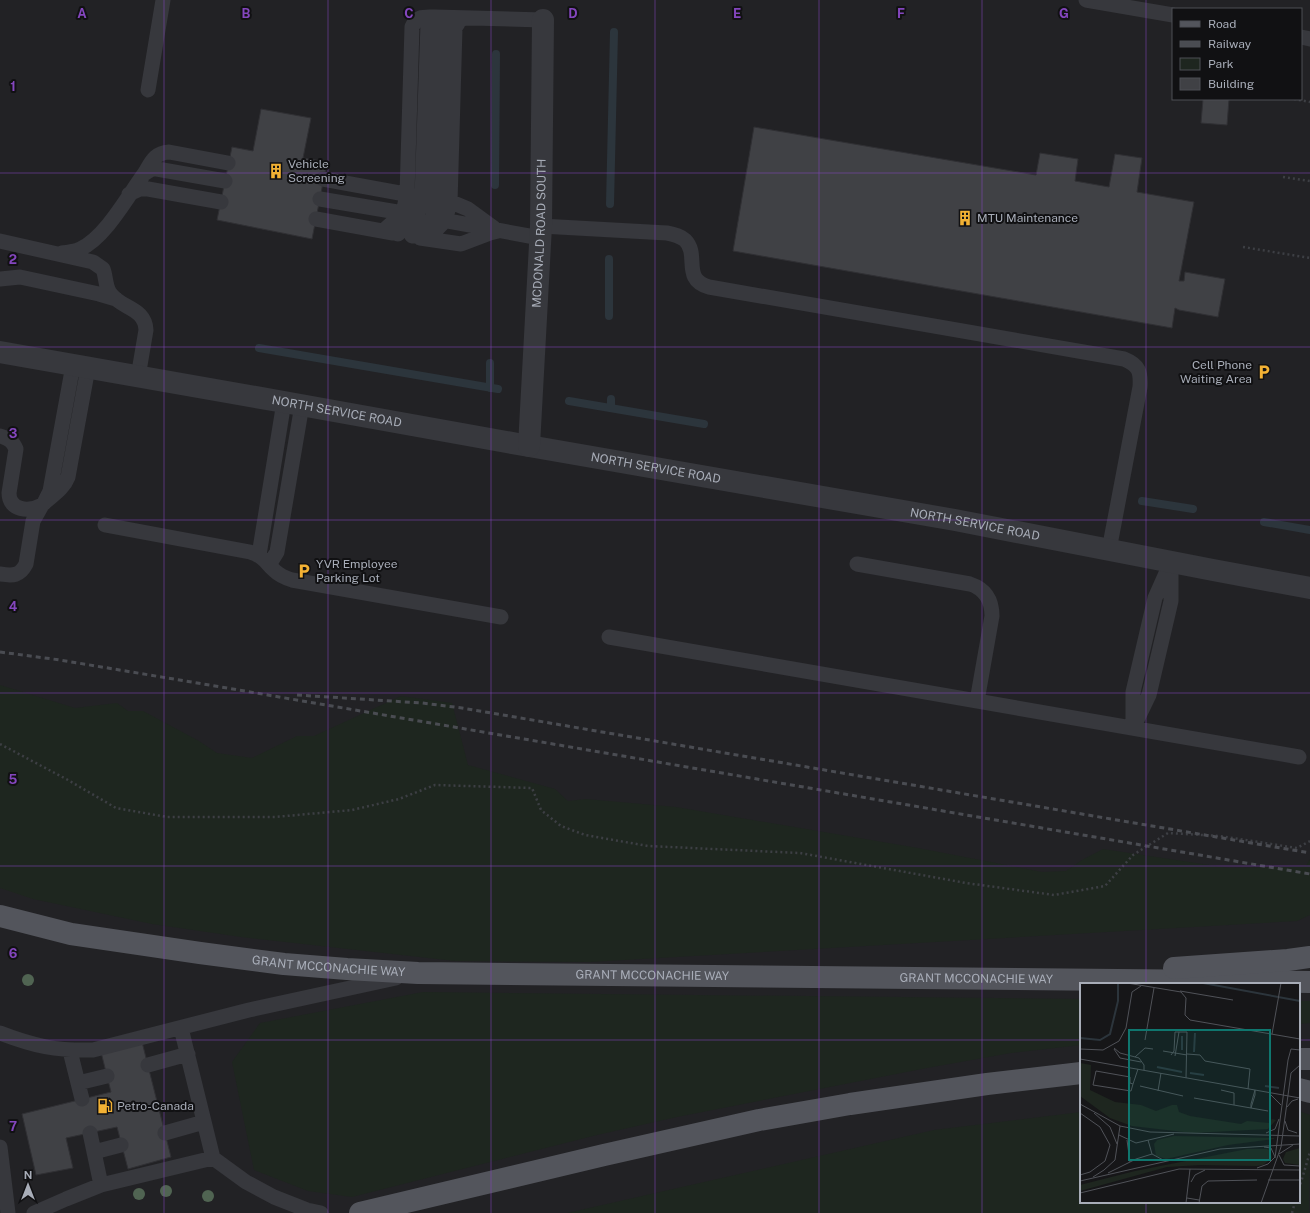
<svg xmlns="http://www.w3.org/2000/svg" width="1310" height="1213" viewBox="0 0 1310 1213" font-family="'Public Sans',sans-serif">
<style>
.built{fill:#222225;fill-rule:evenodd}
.green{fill:#1e261f}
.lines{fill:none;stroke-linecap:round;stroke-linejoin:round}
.stream{stroke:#2c353c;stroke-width:8}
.building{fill:#404145;stroke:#303034}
.path{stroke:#3d3f44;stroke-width:2.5;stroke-dasharray:2 3;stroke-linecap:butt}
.service{stroke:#37383d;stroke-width:15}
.minor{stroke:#37383d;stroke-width:22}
.primary{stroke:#53555c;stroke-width:22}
.rail{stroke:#4a4c52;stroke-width:3;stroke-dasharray:5 4;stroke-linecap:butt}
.tree{fill:#506452}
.grid{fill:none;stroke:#8446be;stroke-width:1;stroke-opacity:0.55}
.labels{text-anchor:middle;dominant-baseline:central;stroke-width:4;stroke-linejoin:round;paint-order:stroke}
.poi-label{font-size:12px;fill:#a8adb8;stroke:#111113;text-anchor:start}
.street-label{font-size:12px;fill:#a8adb8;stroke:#111113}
.inset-river{fill:none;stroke:#2c353c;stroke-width:2}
.inset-road{fill:none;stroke:#505258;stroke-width:1}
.view{fill:#0f766e;fill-opacity:0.15;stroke:#0f766e;stroke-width:2}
.inset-edge{fill:none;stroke:#a8adb8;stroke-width:2}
.grid-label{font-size:13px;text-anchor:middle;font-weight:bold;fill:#8446be;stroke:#111113;stroke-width:4;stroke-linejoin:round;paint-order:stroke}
</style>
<rect width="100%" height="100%" fill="#161618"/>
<path class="built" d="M0 0H1310V1213H0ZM1173 9H1301V99H1173ZM1081 984H1299V1202H1081Z"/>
<path class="green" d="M0 685 75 708 117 703 128 711H143L199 741 217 753 252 758 297 736H314L401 696 452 703 468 765 555 789 568 801 586 799 676 807 918 848 1042 872 1066 871 1082 860 1103 849 1229 868 1306 866 1310 859V915L1297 921 590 962 455 961 241 937 152 924 33 899 0 888Z
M423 992 1081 999V1045L1011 1053 927 1068 677 1117 597 1135 352 1197 308 1191 254 1170 232 1062 260 1023Z
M1299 1001H1310V1023L1299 1024Z
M1299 1111 1310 1115 1309 1213H567L934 1130 1081 1112V1202H1299Z"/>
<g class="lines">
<path class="stream" d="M495 185 496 54
M610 204 614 32
M609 259V316
M259 348 498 389
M490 388V363
M611 399V408
M569 401 704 424
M1142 501 1193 509
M1264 522 1310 530"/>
</g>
<path class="building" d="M1203 99H1229L1227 125 1201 123Z
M261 109 311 118 303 158 327 162 312 239 217 220 232 147 253 151Z
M754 127 1036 175 1040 153 1078 159 1075 181 1109 187 1115 154 1142 158 1137 192 1194 202 1179 281H1184L1185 272 1225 279 1218 317 1179 310 1175 308 1172 328 733 251Z
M141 1038 171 1157 128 1169 117 1127 66 1138 73 1168 36 1175 22 1114 111 1092 100 1048Z"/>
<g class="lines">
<path class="path" d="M1294 99 1310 102
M1283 177 1310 181
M1243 247 1310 258
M0 744 68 780 116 808 167 817H275L352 810 399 799 435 785 532 788 541 810 561 826 585 835 648 846 800 853 966 883 1054 895 1105 886 1133 855 1168 833 1220 836 1297 848 1310 841
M1299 1189 1310 1152
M1292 1213 1295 1202"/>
<path class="service" d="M1086 0 1173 15
M1301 37 1310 39
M148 90 163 0
M144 174C151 163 154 153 169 152L228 163
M323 179 416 196
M129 194 140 189H148L221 202
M320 199 409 214
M440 201 456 204 468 209 494 228
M316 219 393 233
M437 219 540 238
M541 226 667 233C673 234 680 236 685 240 700 255 681 279 709 287L1124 359C1139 365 1141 372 1140 387L1109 550
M383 231 403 213 407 194 412 27C417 15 425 17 435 17
M398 234 417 216 422 197 428 23 435 17 543 20
M412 236 432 219 436 200 442 27 443 23 450 18
M420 238 461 244 490 233 498 231
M427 239 445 221 450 203 455 28 460 20 465 18
M0 241 93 262 103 269C106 276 105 286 110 293 121 309 145 307 146 330L138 377
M62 253C68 252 75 252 80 249 105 238 128 196 144 174L152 169H157L225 181
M0 279 20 277 99 294 116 299
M0 436C8 438 13 441 16 449L9 493C9 511 29 512 42 505L33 521 26 564C20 576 13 576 0 574
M45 501 50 491 73 365
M42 505C51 496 63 490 68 477L88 368
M105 525 250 552C265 557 265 562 275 571 280 576 286 578 292 580L501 617
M259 555 284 402
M1171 562V601L1149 695 1133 728V692L1155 598Z
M857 564 970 584C985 589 992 600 992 616L977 701
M269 565 277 552 302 405
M609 637 1299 757
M181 1028 213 1158 246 1182 274 1197 307 1210 321 1213
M0 1033C34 1046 56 1051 93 1050L249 1010 396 978
M70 1051 82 1099
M148 1065 188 1054
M78 1083 107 1076
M90 1133 101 1185
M165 1133 204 1122
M0 1147 8 1213
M94 1152 121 1145
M34 1213 66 1199 101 1185 213 1158"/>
<g class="minor">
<path id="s1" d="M0 352 284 402 529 446 955 520 1213 570 1310 588"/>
<path id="s2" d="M529 446 541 226 543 20"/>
</g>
<g class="primary">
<path id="s3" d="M0 916 71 934 200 953 284 964 347 969 418 973 1310 982"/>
<path d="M1174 968 1288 960 1310 957"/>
<path d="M1299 1059H1310"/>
<path d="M1299 1089 1310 1092"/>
<path d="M360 1213 604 1155 759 1120 850 1104 987 1084 1081 1073"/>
</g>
<path class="rail" d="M0 652 60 660 221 687 1310 874
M297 695 422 703 462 708 1310 853"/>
</g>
<g class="tree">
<circle cx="28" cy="980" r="6"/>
<circle cx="166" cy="1191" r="6"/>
<circle cx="139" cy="1194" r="6"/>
<circle cx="208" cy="1196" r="6"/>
</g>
<path class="grid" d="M164 0V1213M328 0V1213M491 0V1213M655 0V1213M819 0V1213M982 0V1213M1146 0V984M0 173H1310M0 347H1310M0 520H1310M0 693H1310M0 866H1310M0 1040H1081M1299 1040H1310M1146 1202V1213"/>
<defs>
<g id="building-bare" transform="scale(1.2)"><path d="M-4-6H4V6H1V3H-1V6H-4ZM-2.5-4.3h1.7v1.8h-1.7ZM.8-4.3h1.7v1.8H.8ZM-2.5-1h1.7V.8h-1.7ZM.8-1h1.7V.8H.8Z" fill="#f2b134" stroke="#111113" stroke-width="2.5" paint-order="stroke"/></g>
<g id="parking-bare" transform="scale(1.2)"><path d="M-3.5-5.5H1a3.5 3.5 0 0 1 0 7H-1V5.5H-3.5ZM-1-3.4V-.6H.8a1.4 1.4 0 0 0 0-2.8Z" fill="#f2b134" stroke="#111113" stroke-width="2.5" paint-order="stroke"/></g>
<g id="fuel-bare" transform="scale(1.2)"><path d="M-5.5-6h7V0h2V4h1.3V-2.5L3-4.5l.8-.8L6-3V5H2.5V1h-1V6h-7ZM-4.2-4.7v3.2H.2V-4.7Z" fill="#f2b134" stroke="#111113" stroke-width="2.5" paint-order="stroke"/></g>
</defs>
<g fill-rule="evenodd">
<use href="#building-bare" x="276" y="171"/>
<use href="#building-bare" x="965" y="218"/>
<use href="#parking-bare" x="1264" y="372"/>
<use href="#parking-bare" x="304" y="571"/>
<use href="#fuel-bare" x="105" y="1106"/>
</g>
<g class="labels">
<g class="poi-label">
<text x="288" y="164">Vehicle<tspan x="288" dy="14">Screening</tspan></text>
<text x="977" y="218">MTU Maintenance</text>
<text x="1252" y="365" text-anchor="end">Cell Phone<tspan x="1252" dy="14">Waiting Area</tspan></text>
<text x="316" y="564">YVR Employee<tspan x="316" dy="14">Parking Lot</tspan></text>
<text x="117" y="1106">Petro-Canada</text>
</g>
<g class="street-label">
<text stroke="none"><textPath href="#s2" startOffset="213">MCDONALD ROAD SOUTH</textPath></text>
<text stroke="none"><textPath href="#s1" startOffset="342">NORTH SERVICE ROAD</textPath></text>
<text stroke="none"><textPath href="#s1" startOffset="666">NORTH SERVICE ROAD</textPath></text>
<text stroke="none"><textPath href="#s1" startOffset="990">NORTH SERVICE ROAD</textPath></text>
<text stroke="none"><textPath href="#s3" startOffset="333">GRANT MCCONACHIE WAY</textPath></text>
<text stroke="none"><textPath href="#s3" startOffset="657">GRANT MCCONACHIE WAY</textPath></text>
<text stroke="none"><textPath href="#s3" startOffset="981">GRANT MCCONACHIE WAY</textPath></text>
</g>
</g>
<g transform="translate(1080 983)">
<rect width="220" height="220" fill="#161618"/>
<path d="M0 80 11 82 10 107 35 119 61 122 76 128 92 122H97L99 129 110 133 161 141 167 138 189 140 192 136 196 137 188 146 112 150 52 143 30 135 0 113ZM94 153 194 155V156L148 162 86 176 76 173 74 161 77 157ZM220 165V182L205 180 203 176 206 169ZM167 166H187L190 167 192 175 183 182 177 183 120 182 87 184 0 208V202L55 188Z" fill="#1e261f"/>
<path class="inset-river" d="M123 0 220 18M0 55 20 57 30 51 38 18V0M102 67V53M114 69 115 50M77 84 102 89M110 90 124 92M185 103 199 105"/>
<path class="inset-road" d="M47 0 101 9 106 15 105 32 110 37 220 56M100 8 153 17M192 51 201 0M65 57 74 5M34 65 40 70 59 75 64 82V87M0 66 23 67 39 58 46 45 52 9 61 3M34 66 40 75 61 79M83 68 107 72M107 71 120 72 125 78 170 86 168 106M91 72 94 68 95 49H107L106 95M95 73 99 49M55 74 65 65 73 66M0 76 220 115M16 88 50 94V100L53 101 51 108 13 102ZM53 101 58 86M60 103 103 113M141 107 154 110V122M175 107V112L171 125V121ZM78 108 81 90M191 112 201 122M114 115 188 128M0 121 40 143 70 149 220 153M207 124 212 118 218 116M0 130 20 144 30 162 25 178 10 189 0 192M14 130 30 144 37 161M205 138 208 147 217 150M186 150 195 146 199 136M39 152 56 160 94 151M47 157 50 179M68 157 72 171 85 178M184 164 191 165 195 174M199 171 213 162M199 172 204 182 220 183M195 175 208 77 211 66 220 67M177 185 188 181 195 174M28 190 56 176 72 171M13 194 24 187 35 177 40 143M188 197H220M0 198 140 166 220 161M111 199 115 192 125 187M0 210 99 186 220 187M107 215 119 217M106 220 110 186M119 220 122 203 128 198 177 197M181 220 201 164 211 90 220 82"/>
<path class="view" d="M49 47H190V177H49Z"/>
<rect width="220" height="220" class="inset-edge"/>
</g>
<g class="grid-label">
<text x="82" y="18">A</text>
<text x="246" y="18">B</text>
<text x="409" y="18">C</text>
<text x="573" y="18">D</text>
<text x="737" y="18">E</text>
<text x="901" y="18">F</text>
<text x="1064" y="18">G</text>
<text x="13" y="91">1</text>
<text x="13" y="264">2</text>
<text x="13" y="438">3</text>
<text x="13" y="611">4</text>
<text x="13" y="784">5</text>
<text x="13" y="958">6</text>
<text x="13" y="1131">7</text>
</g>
<rect x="1172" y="8" width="130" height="92" fill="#111113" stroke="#4d4f55"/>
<rect x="1180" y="21" width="20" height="6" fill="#53555c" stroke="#4d4f55"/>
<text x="1208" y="28" font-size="12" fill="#a8adb8">Road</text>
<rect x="1180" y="41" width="20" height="6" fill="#4a4c52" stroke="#4d4f55"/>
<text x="1208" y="48" font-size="12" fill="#a8adb8">Railway</text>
<rect x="1180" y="58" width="20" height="12" fill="#1e261f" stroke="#4d4f55"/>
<text x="1208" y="68" font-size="12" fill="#a8adb8">Park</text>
<rect x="1180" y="78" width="20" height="12" fill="#404145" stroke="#4d4f55"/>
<text x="1208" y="88" font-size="12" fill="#a8adb8">Building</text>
<g transform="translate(28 1185)" stroke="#111113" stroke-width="3" paint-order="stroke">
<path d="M0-3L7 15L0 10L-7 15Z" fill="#a8adb8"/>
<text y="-6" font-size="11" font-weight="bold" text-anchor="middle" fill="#a8adb8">N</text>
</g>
</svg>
